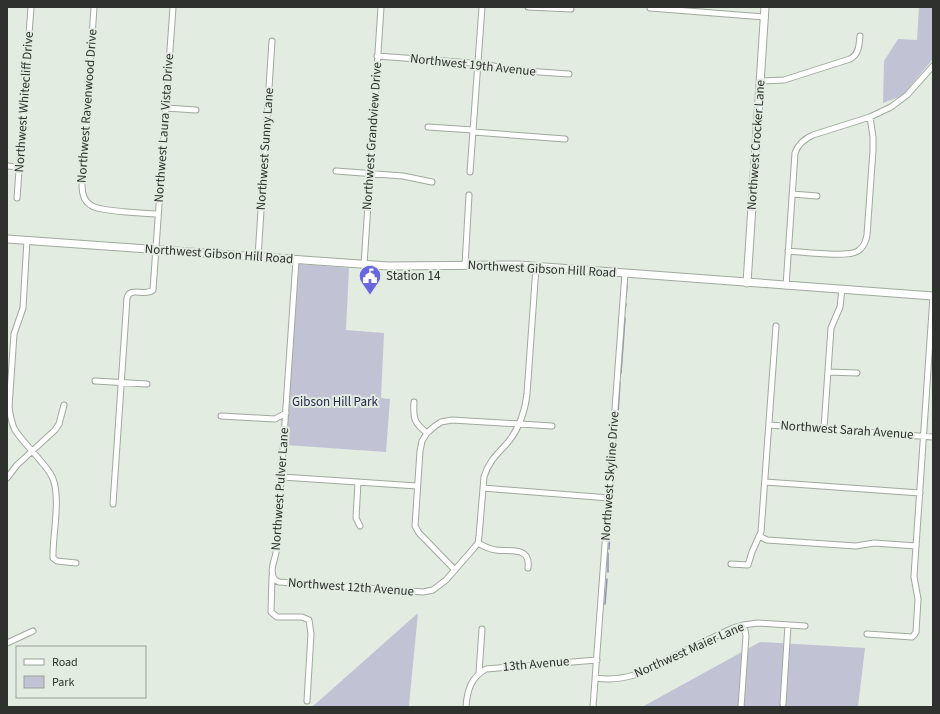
<svg xmlns="http://www.w3.org/2000/svg" width="940" height="714" viewBox="0 0 940 714" font-family="'Source Sans 3',sans-serif">
<style>
.green{fill:#c1c3d5}
.lines{fill:none;stroke-linecap:round;stroke-linejoin:round}
.stream{stroke:#8f92ae;stroke-width:1.5}
.minor-casing{stroke:#9fa99e;stroke-width:7}
.tertiary-casing{stroke:#9fa99e;stroke-width:9}
.secondary-casing{stroke:#9fa99e;stroke-width:9}
.minor{stroke:#fff;stroke-width:5}
.tertiary{stroke:#fff;stroke-width:7}
.secondary{stroke:#fff;stroke-width:7}
.labels{text-anchor:middle;dominant-baseline:central;stroke-width:4;stroke-linejoin:round;paint-order:stroke}
.street-label{font-size:13px;fill:#2e312d;stroke:#e2ece1}
.poi-label{font-size:13px;fill:#2e312d;stroke:#e2ece1;text-anchor:start}
.park-label{font-size:13px;fill:#26274e;stroke:#e2ece1}
</style>
<rect width="100%" height="100%" fill="#e2ece1"/>
<path class="green" d="M919 7H933V59L902 96 883 103 884 61 898 39 917 40Z
M299 264 349 268 346 330 384 333 381 398 390 399 386 452 286 445Z
M418 613 409 705 408 707H312Z
M760 642 865 648 858 707H642Z"/>
<g class="lines">
<path class="stream" d="M626 297 627 285
M625 310 626 304
M621 373 625 318
M618 414 620 382
M615 452 617 423
M614 472 615 459
M612 495 614 480
M609 549 611 510
M608 572V553
M605 604 607 579"/>
<g class="minor-casing">
<path id="minor" d="M94 7 82 185C82 194 84 202 92 206 102 212 145 213 158 214
M528 7 571 9
M650 8 765 17
M377 56 485 64 511 70 569 74
M760 81 784 80 850 59C859 54 859 46 860 36
M166 108 196 110
M428 127 473 130
M473 132 565 139
M7 166 20 167
M336 171 403 176 432 182
M470 172 482 7
M792 194 817 196
M17 198 31 7
M27 240 23 308 14 334 9 407C10 415 11 422 15 430 25 445 40 458 50 473 63 492 52 535 53 558L57 561 76 563
M788 251C804 252 847 258 858 251 864 247 866 241 867 235L873 150V137L870 117
M258 257 272 41
M296 260 276 553C274 562 269 572 275 580L279 582 423 592 433 590 446 580 474 548 478 543 479 536 484 477C489 460 498 454 509 441 519 428 525 411 527 394L536 267
M364 265 381 7
M465 265 469 195
M786 286 795 153C798 144 804 139 813 135L870 117 891 107 907 95 933 66
M828 372 857 373
M95 381 147 384
M414 402C413 418 414 423 427 433
M221 416 275 419 286 413
M769 425 933 437
M824 428 831 328 840 307 842 289
M282 477 417 486
M7 478 17 465 55 430 59 424 64 405
M358 482 356 518 360 526
M765 482 920 493
M483 488 609 498
M113 504 127 298C130 286 145 297 153 290L173 7
M759 536 767 540 856 546 874 543 916 546
M478 543C483 546 489 549 496 550 510 552 531 546 528 568
M731 564 748 565 752 552 761 532 776 326
M455 570 419 533 415 526 420 451 422 441 427 433 435 426 441 422 452 420 552 426
M272 576 271 612 277 617H302L309 620 311 634 307 701
M740 626 745 630 746 636 741 707
M867 634 912 637 914 635 916 632 918 599 914 577 915 561 933 296
M7 643 33 631
M479 673 482 629
M596 678C609 680 621 679 634 675L733 628 743 625 758 623 805 626
M783 704 788 625
M466 707C467 691 471 677 486 669L597 660
M593 707 625 273"/>
</g>
<g class="tertiary-casing">
<path id="tertiary" d="M747 283 765 7"/>
</g>
<g class="secondary-casing">
<path id="secondary" d="M7 239 388 266 518 265 933 296"/>
</g>
<use href="#minor" class="minor"/>
<use href="#tertiary" class="tertiary"/>
<use href="#secondary" class="secondary"/>
</g>
<defs>
<g id="civic-pin" transform="scale(1.15)"><path d="M0 17L-7.5 6A9.5 9.5 0 1 1 7.5 6Z" fill="#6966e0" stroke="#e2ece1"/><path d="M-.6-6.5H3V-4.5H.6V-3L4-1V1h2V6H-6V1h2V-1L-.6-3ZM-1.2 2.5V6h2.4V2.5Z" fill="#fff"/></g>
</defs>
<g fill-rule="evenodd">
<use href="#civic-pin" x="370" y="276"/>
</g>
<g class="labels">
<g class="street-label">
<text transform="translate(473 65) rotate(6)">Northwest 19th Avenue</text>
<text transform="translate(24 102) rotate(-86)">Northwest Whitecliff Drive</text>
<text transform="translate(87 106) rotate(-86)">Northwest Ravenwood Drive</text>
<text transform="translate(164 128) rotate(-86)">Northwest Laura Vista Drive</text>
<text transform="translate(372 136) rotate(-86)">Northwest Grandview Drive</text>
<text transform="translate(756 145) rotate(-86)">Northwest Crocker Lane</text>
<text transform="translate(265 149) rotate(-86)">Northwest Sunny Lane</text>
<text transform="translate(219 254) rotate(4)">Northwest Gibson Hill Road</text>
<text transform="translate(542 269) rotate(3)">Northwest Gibson Hill Road</text>
<text transform="translate(847 430) rotate(4)">Northwest Sarah Avenue</text>
<text transform="translate(610 476) rotate(-86)">Northwest Skyline Drive</text>
<text transform="translate(280 489) rotate(-86)">Northwest Pulver Lane</text>
<text transform="translate(351 587) rotate(4)">Northwest 12th Avenue</text>
<text transform="translate(689 650) rotate(-24)">Northwest Maier Lane</text>
<text transform="translate(536 664) rotate(-5)">13th Avenue</text>
</g>
<g class="poi-label">
<text x="386" y="276">Station 14</text>
</g>
<g class="park-label">
<text x="335" y="402">Gibson Hill Park</text>
</g>
</g>
<rect width="940" height="714" fill="none" stroke="#2e312d" stroke-width="16"/>
<rect x="16" y="646" width="130" height="52" fill="#e2ece1" stroke="#9aa199"/>
<rect x="24" y="659" width="20" height="6" fill="#ffffff" stroke="#9aa199"/>
<text x="52" y="666" font-size="12" fill="#2e312d">Road</text>
<rect x="24" y="676" width="20" height="12" fill="#c1c3d5" stroke="#9aa199"/>
<text x="52" y="686" font-size="12" fill="#2e312d">Park</text>
</svg>
